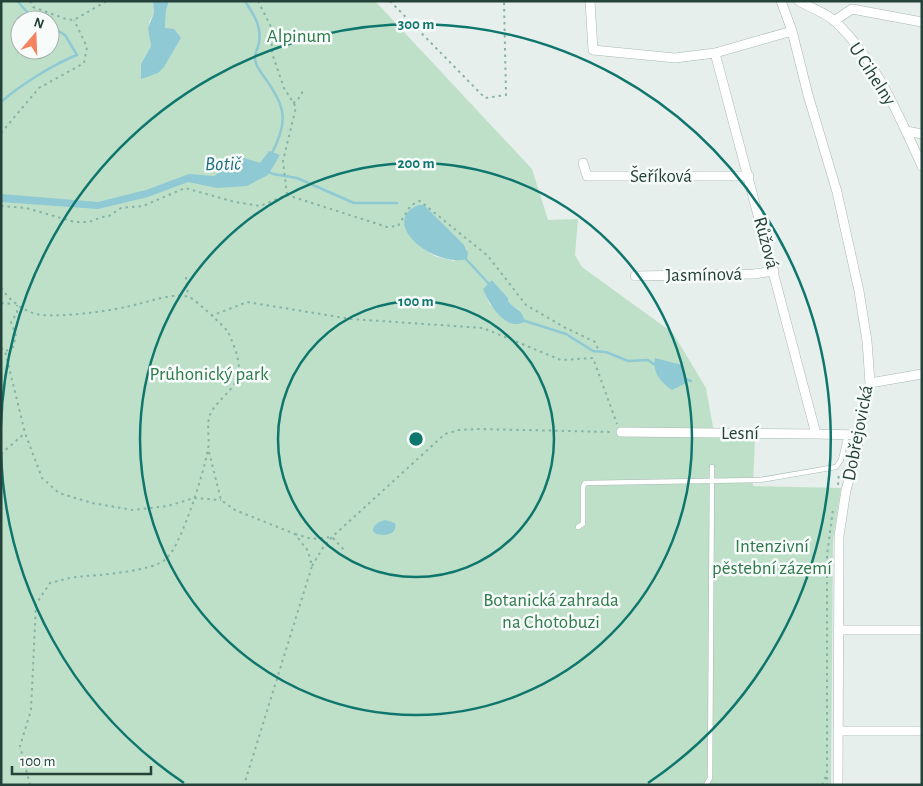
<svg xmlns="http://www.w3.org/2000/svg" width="923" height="786" viewBox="0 0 923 786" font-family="'Alegreya Sans',sans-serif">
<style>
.green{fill:#bfe0c8;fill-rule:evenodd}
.water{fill:#8ec9d4}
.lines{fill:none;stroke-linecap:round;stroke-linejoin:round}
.stream{stroke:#8ec9d4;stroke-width:2.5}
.service-casing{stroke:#a8b8b2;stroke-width:5.5}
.minor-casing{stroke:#a8b8b2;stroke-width:10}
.path{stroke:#86b3a5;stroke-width:2;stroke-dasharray:2.5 4;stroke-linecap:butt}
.service{stroke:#fff;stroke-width:4.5}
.minor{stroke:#fff;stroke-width:9}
.ring{fill:none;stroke:#0f766e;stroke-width:2.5}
.labels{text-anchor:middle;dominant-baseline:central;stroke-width:5;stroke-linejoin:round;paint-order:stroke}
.park-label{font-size:19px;fill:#2d7a4b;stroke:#f7fbf9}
.street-label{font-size:19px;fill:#24423a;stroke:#f7fbf9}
.water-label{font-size:20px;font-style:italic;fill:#1c6f80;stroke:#f7fbf9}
.centre{fill:#0f766e;stroke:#f7fbf9;stroke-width:2.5}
.ring-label{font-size:15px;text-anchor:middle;font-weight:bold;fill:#0f766e;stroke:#f7fbf9;stroke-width:5;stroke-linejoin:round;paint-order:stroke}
</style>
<rect width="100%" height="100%" fill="#e6efeb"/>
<path class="green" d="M1 1H153L154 13 149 22 151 46 141 64 142 79 175 48 181 38 165 28 166 11 169 1H375L532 169 548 220 578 219 575 255 582 267 673 333 706 388 715 438H755L753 486 841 488 833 540 831 785H1ZM20 20H50V50H20ZM424 205 467 249 454 261 434 256 413 240ZM492 280 508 298 507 301 511 306 520 310 490 305 484 289Z"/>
<path class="water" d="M153 1H169L166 11 165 28 174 29 181 38 164 67 158 73 141 79V64L151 46 148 28 154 13Z
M269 151 280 155 268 175 247 186 217 188 188 182 148 197 98 209 1 202V194L98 202 146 190 189 174 214 176 241 157 260 163Z
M418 205H424L464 245 468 253 467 259C434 268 378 223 418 205Z
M492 280 508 298V301C514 310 524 309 524 322 505 332 489 303 483 289Z
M655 358 682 365 685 373 686 383 672 390C661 382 652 373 655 358Z
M385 520 395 523C398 535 385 536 376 534L373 531C373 524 379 522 385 520Z"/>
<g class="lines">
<path class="stream" d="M17 1 31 16 38 20
M245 1C254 15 262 26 259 43 258 48 255 53 255 58 255 66 261 72 265 78 287 108 288 123 271 155
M1 102C20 85 54 64 77 55L65 35 50 26
M267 171 273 174 297 178 354 203H397
M465 258 490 285
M522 320 566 334 593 351 606 352 628 361 648 360 655 365
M683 378 691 381"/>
<g class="service-casing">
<path id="service" d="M578 527 583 524V487L585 483 760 480 836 467 841 460 847 434
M706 785 710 778 712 467"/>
</g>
<g class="minor-casing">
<path id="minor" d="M590 1 593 50 675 58 715 53 792 31
M781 1 792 31 808 95 837 192 859 291 867 341 870 383 854 463 846 490 839 536 838 785
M799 1C811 8 826 13 836 22 877 62 899 116 922 166
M834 21 852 9 922 22
M715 53 816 434
M906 131 922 134
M583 163 587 176H749
M635 276 754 274 774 271
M870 383 922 374
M621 432 816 434 859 435
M838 630H922
M838 731H922"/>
</g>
<path class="path" d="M30 1 33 7 66 19 74 20 107 1
M258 1 271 27 272 53 284 88 296 107 283 161 287 195
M390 1 485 98 506 95 504 1
M293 103 297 101 303 91
M1 133 39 88 84 63 87 47 74 20
M1 206 26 208 75 222H89L102 217 109 216 121 208 143 206 185 188 235 202 260 206 287 195 387 227 398 226 411 205 420 201 488 256 526 305 564 327 595 342 598 349
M186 277 188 296
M1 288C10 300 19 308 33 313 51 320 118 310 138 304 151 301 176 292 189 297 195 299 225 327 228 332 233 342 239 358 239 368 240 388 217 398 210 415 206 425 210 439 208 449 204 472 182 543 167 558 154 572 96 575 76 577 67 578 59 581 50 583L36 604 31 710 20 746 30 785
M1 303 14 304
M211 316 247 302 351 319 483 328 561 360 593 358 617 424
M1 348 5 351 25 433 42 478 59 493 92 503 133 510 168 506 194 498 221 500
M6 351 13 347 16 336 11 322 17 313V305
M209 452 221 500 235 510 295 534 308 551 312 566 244 785
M1 454 25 433
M838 485 839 472
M295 534 312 539 332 537 345 551
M312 566 324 546 332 537 445 434 459 430 479 429 613 432
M827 777V785
M432 785H666
M822 785 827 774V555L833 509"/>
<use href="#service" class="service"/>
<use href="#minor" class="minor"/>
</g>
<g class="ring">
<circle cx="416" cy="439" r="138"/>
<circle cx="416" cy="439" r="276"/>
<path d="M184 783A415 415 0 0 1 1 453M1 425A415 415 0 1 1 648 783"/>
</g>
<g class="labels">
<g class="park-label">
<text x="299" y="36">Alpinum</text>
<text x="209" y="374">Průhonický park</text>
<text x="772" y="546">Intenzivní<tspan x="772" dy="22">pěstební zázemí</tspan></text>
<text x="551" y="600">Botanická zahrada<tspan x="551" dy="22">na Chotobuzi</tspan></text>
</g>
<g class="street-label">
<text transform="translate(872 74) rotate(57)">U Cihelny</text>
<text x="661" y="176">Šeříková</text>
<text transform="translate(766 243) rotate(75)">Růžová</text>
<text transform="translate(704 275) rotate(-1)">Jasmínová</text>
<text x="740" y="433">Lesní</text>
<text transform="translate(858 433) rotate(-79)">Dobřejovická</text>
</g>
<g class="water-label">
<text transform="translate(223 164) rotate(-1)">Botič</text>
</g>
</g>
<circle cx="416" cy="439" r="8" class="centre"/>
<g class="ring-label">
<text x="416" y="29">300 m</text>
<text x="416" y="168">200 m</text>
<text x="416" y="306">100 m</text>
</g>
<rect width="923" height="786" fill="none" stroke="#24423a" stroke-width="5"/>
<g transform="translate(35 35) rotate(19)"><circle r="24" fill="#f7fbf9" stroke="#a3b1ad"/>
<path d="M0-4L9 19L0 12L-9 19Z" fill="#f4845f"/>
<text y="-8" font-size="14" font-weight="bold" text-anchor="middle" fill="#24423a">N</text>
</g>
<path d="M12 766v8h139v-8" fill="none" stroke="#24423a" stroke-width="2.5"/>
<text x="20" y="766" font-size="15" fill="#24423a" stroke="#f7fbf9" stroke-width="4" paint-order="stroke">100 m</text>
</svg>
